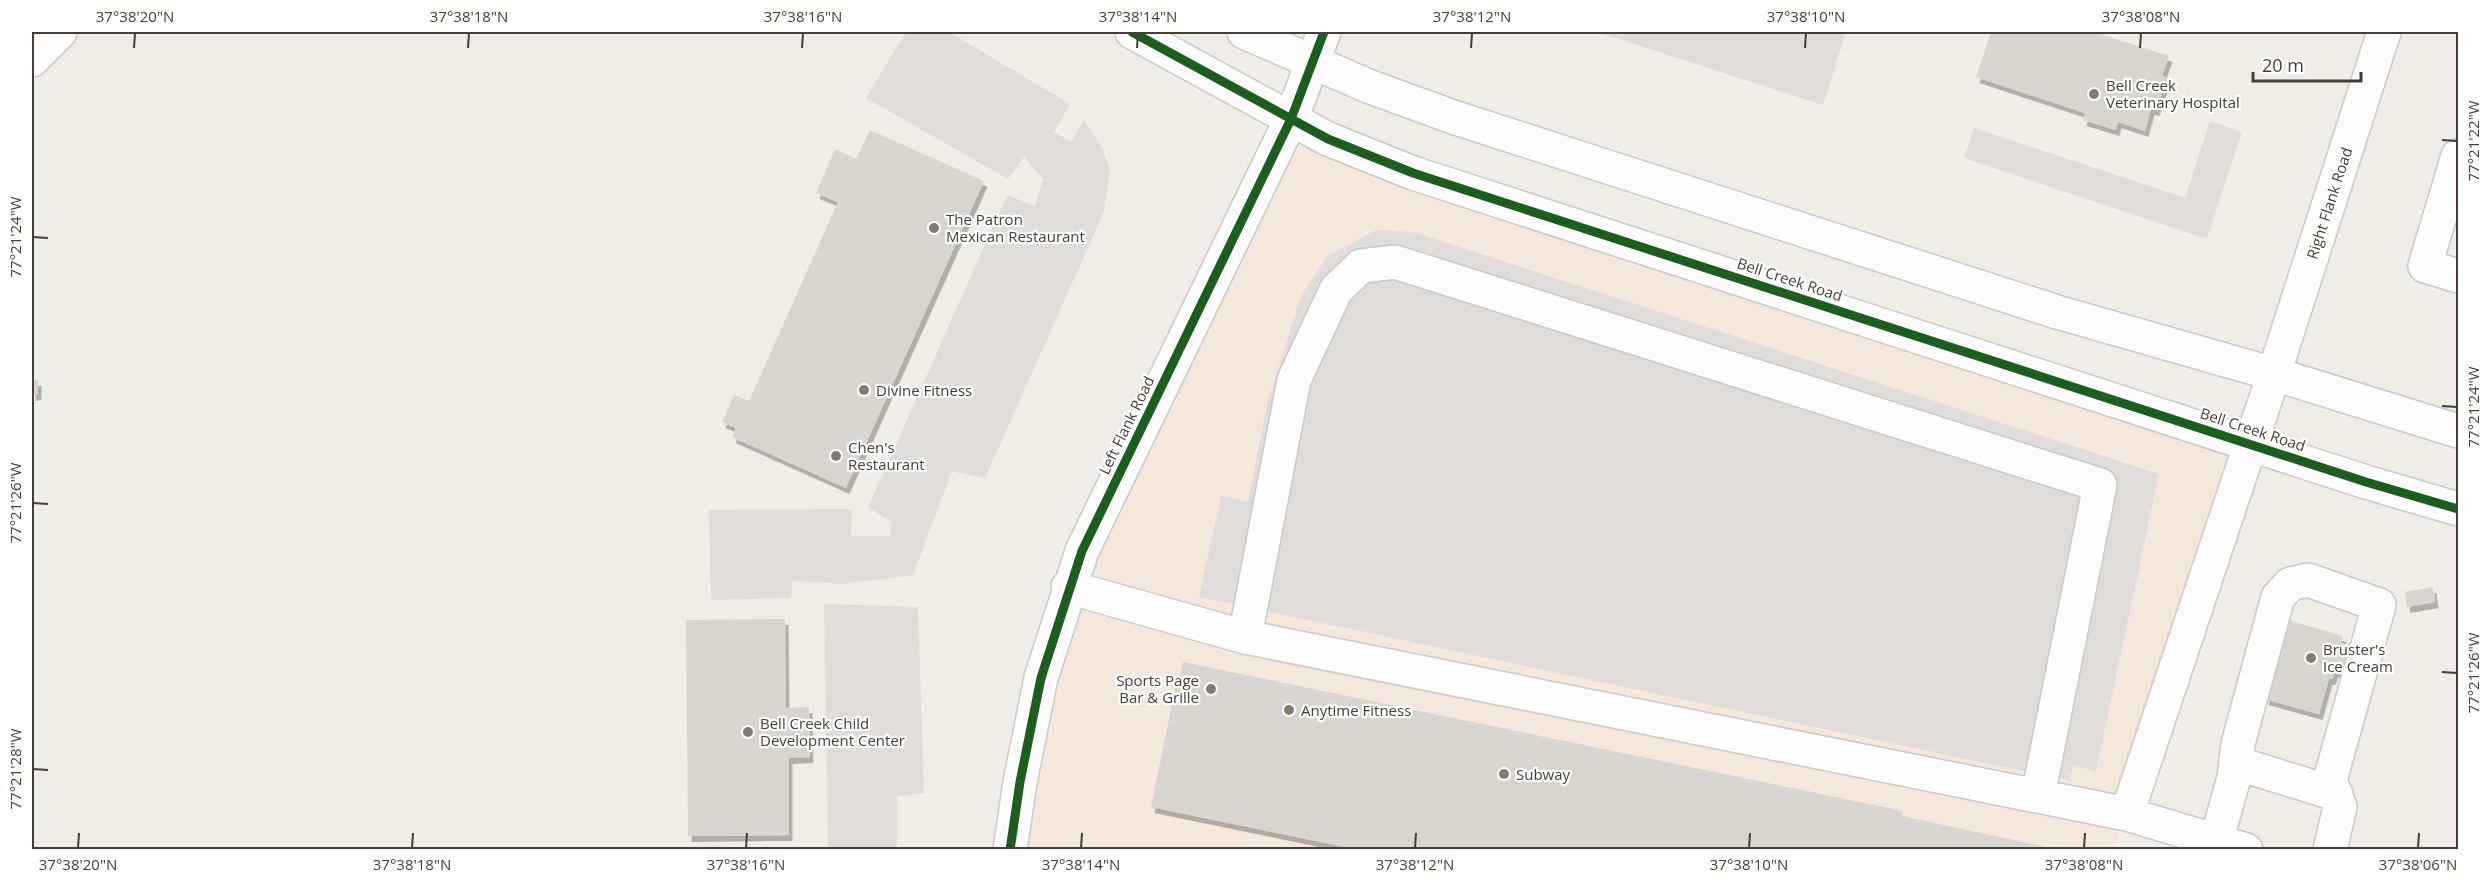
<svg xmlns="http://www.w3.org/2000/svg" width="2490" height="881" viewBox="0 0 2490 881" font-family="'Open Sans',sans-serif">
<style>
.commercial{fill:#f3e8db}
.parking{fill:#dfdcd9}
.building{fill:#d8d4d0;filter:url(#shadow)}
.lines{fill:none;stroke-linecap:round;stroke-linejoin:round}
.minor-casing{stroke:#ccc9c5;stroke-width:36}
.minor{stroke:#fdfcfc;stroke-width:33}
.cycleway-casing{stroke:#fff;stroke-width:13}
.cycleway{stroke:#1b5e20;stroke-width:9}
.ticks{fill:none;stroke:#463e35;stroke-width:2}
.poi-dot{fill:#827b74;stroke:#fff;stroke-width:2}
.labels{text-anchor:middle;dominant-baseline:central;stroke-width:4.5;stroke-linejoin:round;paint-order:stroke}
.poi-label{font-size:15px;fill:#463e35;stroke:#fff;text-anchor:start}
.street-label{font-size:15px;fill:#463e35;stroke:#fff}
.neatline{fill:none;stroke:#463e35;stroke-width:2}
.ticks-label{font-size:15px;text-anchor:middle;fill:#463e35}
</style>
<defs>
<filter id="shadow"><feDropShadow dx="3.5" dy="6" stdDeviation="0" flood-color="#0004"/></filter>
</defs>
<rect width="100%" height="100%" fill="#f0ede9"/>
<path class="commercial" d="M1291 119 2250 443 2115 849 1011 850 1041 678Z"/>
<path class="parking" d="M906 32H949L1070 104 1054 132 1071 142 1084 120 1102 147 1110 170 1104 212 985 478 952 471 913 575 842 584 793 581 791 598 711 600 709 510 852 509 851 536H890L891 522 868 507 1007 195 1035 206 1043 179 1024 157 1008 179 866 98Z
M1597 32H1846L1823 105Z
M2210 121 2242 132 2207 239 1964 158 1974 128 2185 198Z
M1376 230 1413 232 2159 474 2096 771 2073 765 2070 781 1199 597 1221 496 1248 502 1267 405 1301 296 1327 257Z
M824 604 918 607 924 793 897 796V849H828Z"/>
<path class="building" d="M1991 32H2094L2169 56 2162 76 2167 78 2156 110 2151 109 2145 131 2118 122 2116 130 2083 120 2085 113 1976 77Z
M870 130 984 181 846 488 732 437 736 428 722 422 734 395 749 401 838 202 816 193 835 149 856 159Z
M32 380H38V394L32 395Z
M2433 587 2435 602 2407 607 2405 592Z
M785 619 786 708 809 707 810 757 789 758V835L688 836 686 620Z
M2287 620 2343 636 2341 643 2349 645 2341 673 2335 671 2332 679H2329L2319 714 2265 699Z
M1183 662 1903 811 1902 816 2059 850H1359L1151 807 1177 680 1179 681Z"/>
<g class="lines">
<g class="minor-casing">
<path id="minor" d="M1132 32 1328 139 1413 173 2366 482 2458 509
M1244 32 1368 86 1453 117 2057 312 2274 374 2458 431
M32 60 60 32
M2458 156 2425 266 2458 276
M1068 587 1245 637 2127 814 2246 850
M1245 637 1294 380 1336 290 1361 266 1395 262 2100 485 2038 796
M2236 763 2336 794
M2127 814 2274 374 2384 32
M2216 841 2234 778 2238 744 2278 597 2290 584 2308 580 2379 605 2330 780 2340 807 2330 850
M1010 850 1020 782 1041 678 1082 551 1291 119 1324 32"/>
</g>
<use href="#minor" class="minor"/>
<g class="cycleway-casing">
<path id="cycleway" d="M1132 32 1328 139 1413 173 2366 482 2458 509
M1010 850 1020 782 1041 678 1082 551 1291 119 1324 32"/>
</g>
<use href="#cycleway" class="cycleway"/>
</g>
<path class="ticks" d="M134 48 135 33M468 48 469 33M802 48 803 33M1137 48 1138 33M1471 48 1472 33M1805 48 1806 33M2140 48 2141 33M2442 140 2457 141M33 237 48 238M2442 406 2457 407M33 503 48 504M2442 672 2457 673M33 769 48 770M78 848 79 833M412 848 413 833M746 848 747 833M1081 848 1082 833M1415 848 1416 833M1749 848 1750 833M2084 848 2085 833M2418 848 2419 833"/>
<g class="poi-dot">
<circle cx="2094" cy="94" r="6"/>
<circle cx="934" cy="228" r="6"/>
<circle cx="864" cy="390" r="6"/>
<circle cx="836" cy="456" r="6"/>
<circle cx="2311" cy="658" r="6"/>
<circle cx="1211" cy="689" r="6"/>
<circle cx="1289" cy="710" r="6"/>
<circle cx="748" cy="732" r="6"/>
<circle cx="1504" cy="774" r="6"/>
</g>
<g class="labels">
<g class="poi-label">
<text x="2106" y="85">Bell Creek<tspan x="2106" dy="17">Veterinary Hospital</tspan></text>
<text x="946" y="219">The Patron<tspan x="946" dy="17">Mexican Restaurant</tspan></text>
<text x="876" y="390">Divine Fitness</text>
<text x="848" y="447">Chen's<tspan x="848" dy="17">Restaurant</tspan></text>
<text x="2323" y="649">Bruster's<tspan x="2323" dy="17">Ice Cream</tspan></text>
<text x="1199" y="680" text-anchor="end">Sports Page<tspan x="1199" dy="17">Bar &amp; Grille</tspan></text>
<text x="1301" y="710">Anytime Fitness</text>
<text x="760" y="723">Bell Creek Child<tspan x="760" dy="17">Development Center</tspan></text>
<text x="1516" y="774">Subway</text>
</g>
<g class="street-label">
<text transform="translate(2329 203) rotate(-72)">Right Flank Road</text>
<text transform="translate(1790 279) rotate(18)">Bell Creek Road</text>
<text transform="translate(1126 425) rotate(-64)">Left Flank Road</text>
<text transform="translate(2253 429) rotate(18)">Bell Creek Road</text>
</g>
</g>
<rect width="2490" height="881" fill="none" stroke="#ffffff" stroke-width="66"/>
<path d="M2253 72v9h108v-9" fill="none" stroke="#463e35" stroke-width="3"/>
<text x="2262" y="72" font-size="18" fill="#463e35" stroke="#ffffff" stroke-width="4.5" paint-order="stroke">20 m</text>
<rect x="33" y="33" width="2424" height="815" class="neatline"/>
<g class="ticks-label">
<text x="135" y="22">37°38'20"N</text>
<text x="469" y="22">37°38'18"N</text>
<text x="803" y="22">37°38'16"N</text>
<text x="1138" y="22">37°38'14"N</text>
<text x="1472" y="22">37°38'12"N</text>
<text x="1806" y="22">37°38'10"N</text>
<text x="2141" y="22">37°38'08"N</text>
<text transform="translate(2474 141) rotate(-90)" y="5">77°21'22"W</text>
<text transform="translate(16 237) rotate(-90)" y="5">77°21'24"W</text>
<text transform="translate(2474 407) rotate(-90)" y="5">77°21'24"W</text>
<text transform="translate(16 503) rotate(-90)" y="5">77°21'26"W</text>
<text transform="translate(2474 673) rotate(-90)" y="5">77°21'26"W</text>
<text transform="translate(16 769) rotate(-90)" y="5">77°21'28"W</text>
<text x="78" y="870">37°38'20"N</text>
<text x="412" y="870">37°38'18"N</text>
<text x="746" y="870">37°38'16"N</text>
<text x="1081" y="870">37°38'14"N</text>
<text x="1415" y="870">37°38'12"N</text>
<text x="1749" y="870">37°38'10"N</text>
<text x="2084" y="870">37°38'08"N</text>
<text x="2418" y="870">37°38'06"N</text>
</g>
</svg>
